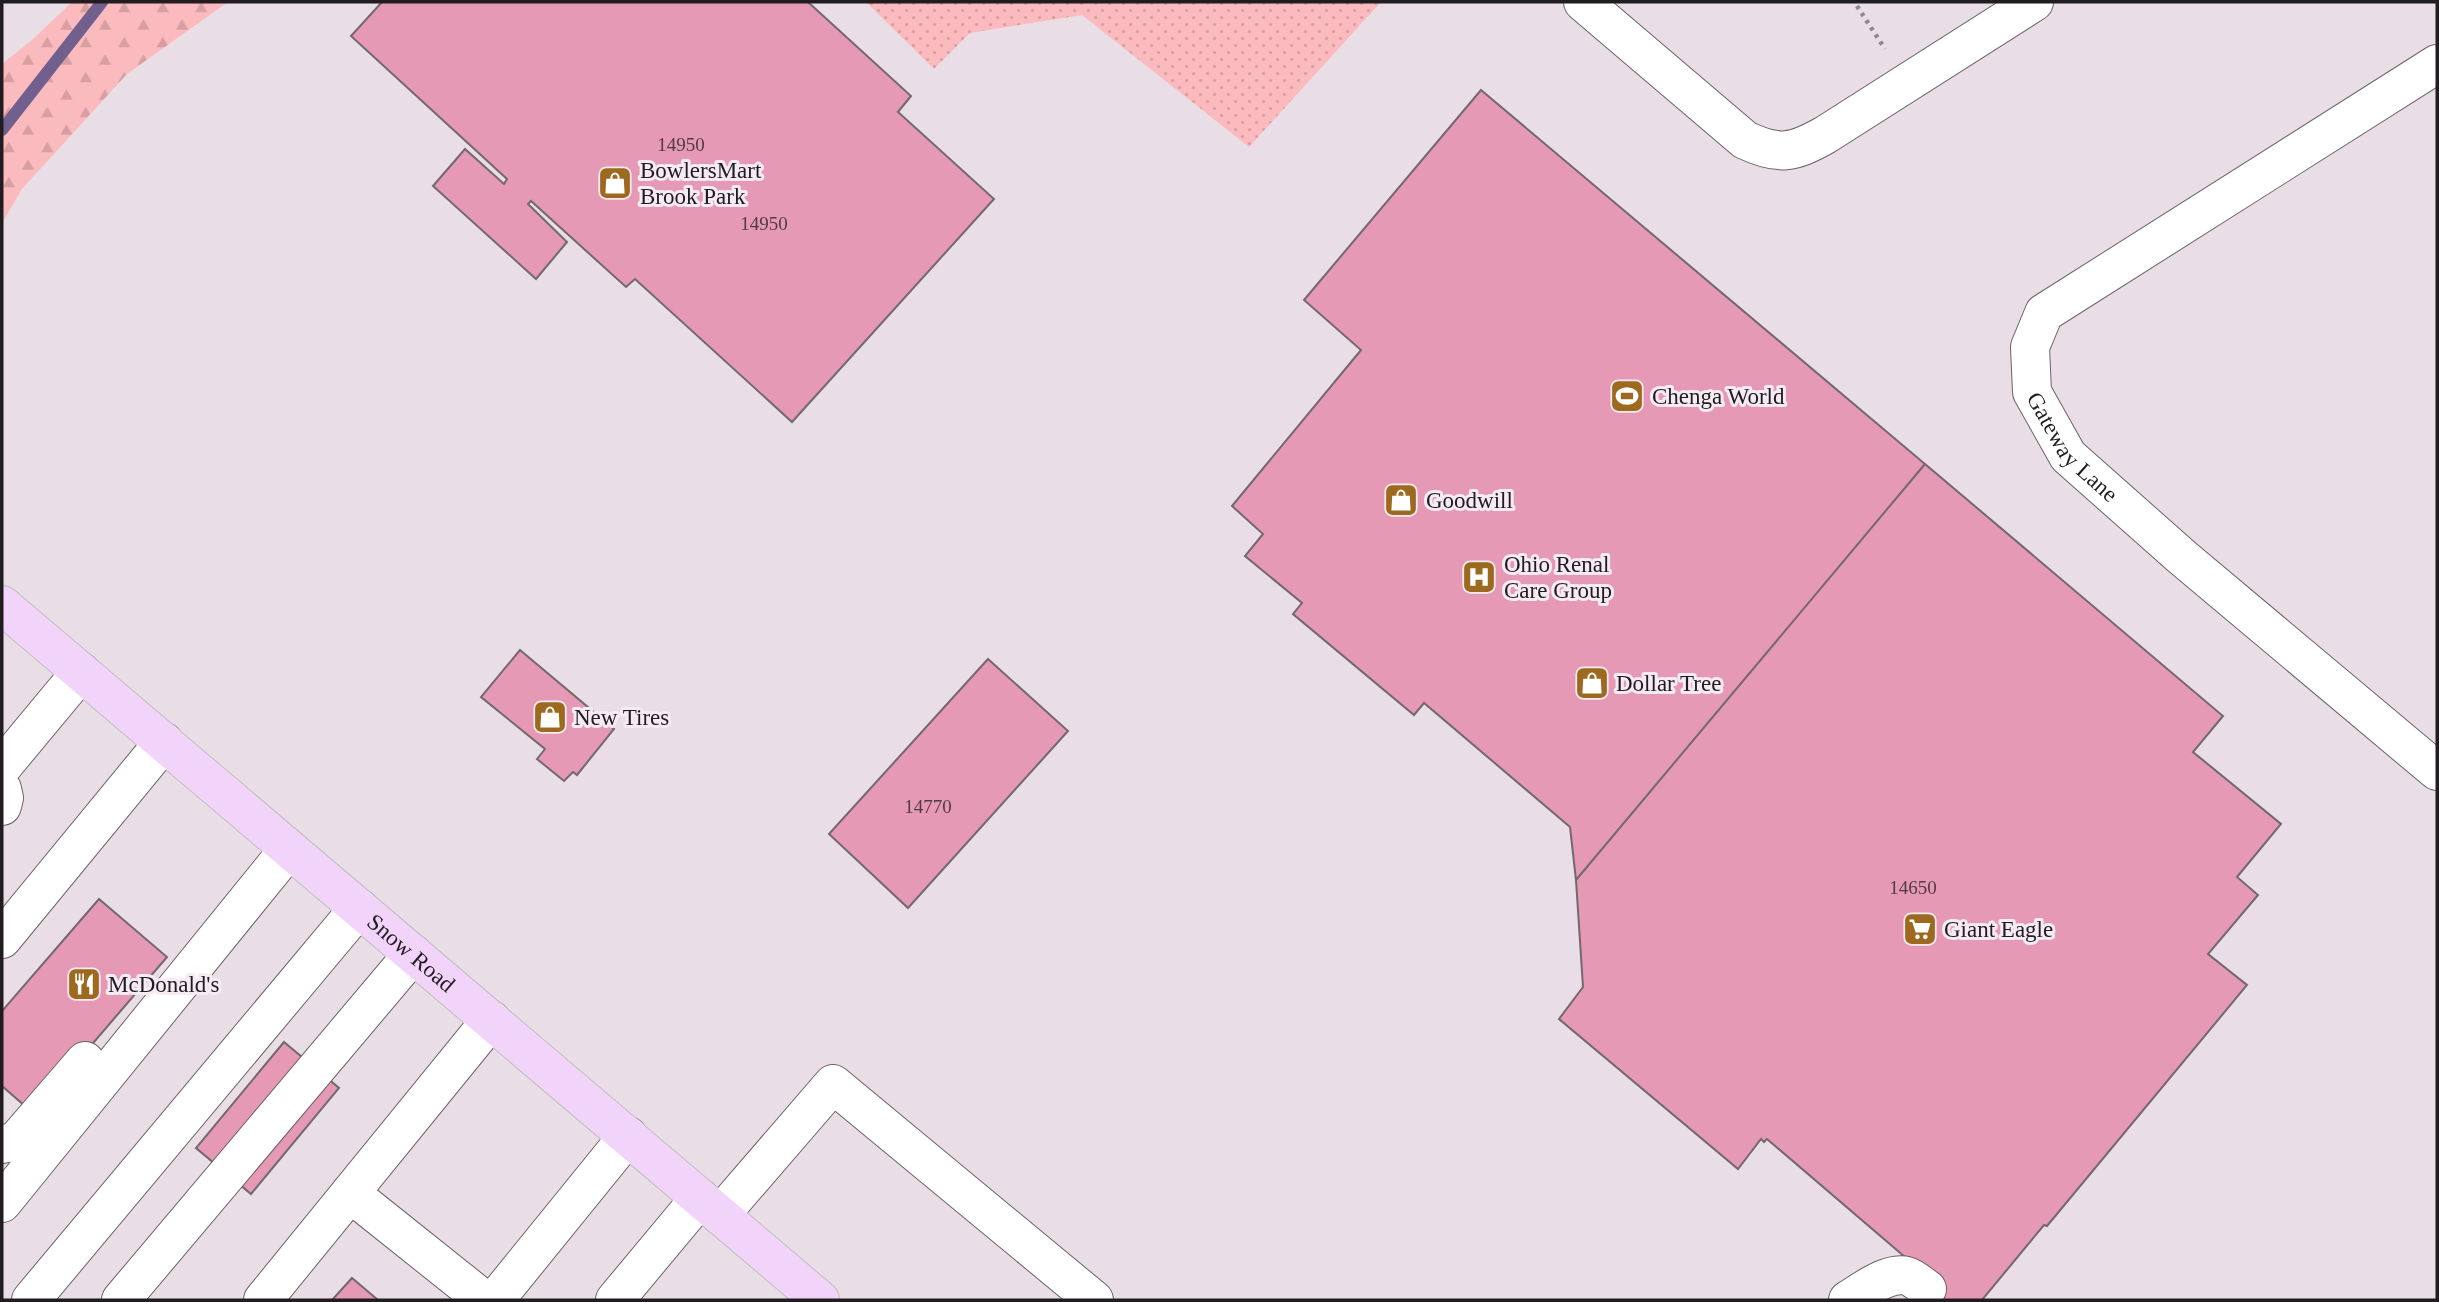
<svg xmlns="http://www.w3.org/2000/svg" width="2439" height="1302" viewBox="0 0 2439 1302" font-family="'Times New Roman',serif">
<style>
.grass{fill:url(#grass-dots)}
.forest{fill:url(#forest-firs)}
.lines{fill:none;stroke-linecap:round;stroke-linejoin:round}
.stream{stroke:#715f8d;stroke-width:12}
.building{fill:#e599b4;stroke:#73686b;stroke-width:2}
.minor-casing{stroke:#6c6268;stroke-width:40}
.major-casing{stroke:#c1bfc0;stroke-width:40}
.path{stroke:#90888d;stroke-width:4.5;stroke-dasharray:3.5 5;stroke-linecap:butt}
.minor{stroke:#fff;stroke-width:38}
.major{stroke:#f2d4fa;stroke-width:38}
.labels{text-anchor:middle;dominant-baseline:central;stroke-width:6;stroke-linejoin:round;paint-order:stroke}
.number-label{font-size:19px;fill:#513b44}
.poi-label{font-size:23px;fill:#201c1f;stroke:#f6ebf2;text-anchor:start}
.street-label{font-size:23px;fill:#201c1f;stroke:#f6ebf2}
</style>
<defs>
<pattern id="grass-dots" width="8" height="8" patternUnits="userSpaceOnUse" patternTransform="scale(1.75)"><rect width="8" height="8" fill="#fbbabd"/><path d="M2 2h.1M6 6h.1" fill="none" stroke="#d79fa2" stroke-width="1.8" stroke-linecap="round"/></pattern>
<pattern id="forest-firs" width="22" height="20" patternUnits="userSpaceOnUse" patternTransform="scale(1.75)"><rect width="22" height="20" fill="#fbbabd"/><path d="M5 1l3.5 6h-7zM16 11l3.5 6h-7z" fill="#d79fa2"/></pattern>
</defs>
<rect width="100%" height="100%" fill="#e9dee5"/>
<path class="grass" d="M866 2H1381L1249 147 1082 15 970 33 934 69Z"/>
<path class="forest" d="M72 2H228L127 74 22 189 2 223V64L32 40Z"/>
<g class="lines">
<path class="stream" d="M2 130 102 2"/>
</g>
<path class="building" d="M382 2H808L911 96 898 112 994 199 792 422 635 279 626 287 531 201 528 204 567 242 536 279 433 186 465 149 504 184 507 179 351 36Z
M1481 90 1925 464 1576 880 1570 827 1424 703 1414 715 1293 614 1302 603 1245 556 1263 534 1232 506 1361 350 1304 300Z
M1925 464 2223 716 2193 752 2281 824 2237 877 2258 895 2208 954 2247 985 2047 1226 2044 1225 1982 1300H1918L1933 1281 1767 1139 1764 1142 1761 1139 1738 1169 1559 1019 1583 987 1576 880Z
M520 650 614 729 577 775 573 772 564 781 537 759 545 749 481 697Z
M988 659 1068 731 908 908 829 834Z
M99 899 167 957 33 1113 2 1086V1011Z
M284 1042 339 1088 251 1194 196 1148Z
M352 1278 378 1300H332Z"/>
<g class="lines">
<g class="minor-casing">
<g id="minor">
<path d="M1583 2 1745 140C1779 156 1793 153 1825 135L2034 2"/>
<path id="s1" d="M2437 64 2044 313 2030 347 2032 392 2068 456 2182 557 2437 771"/>
<path d="M2 767 81 672"/>
<path d="M2 789 4 798 2 806"/>
<path d="M2 939 164 742"/>
<path d="M2 1144 15 1142 85 1061"/>
<path d="M350 1193 484 1300"/>
<path d="M2 1203 289 849"/>
<path d="M720 1215 833 1084 1094 1300"/>
<path d="M31 1300 359 908"/>
<path d="M121 1300 413 954"/>
<path d="M263 1300 491 1020"/>
<path d="M495 1300 628 1136"/>
<path d="M615 1300 700 1198"/>
<path d="M1848 1300C1863 1291 1888 1271 1907 1276 1914 1278 1921 1285 1927 1289"/>
</g>
</g>
<g class="major-casing">
<g id="major">
<path id="s2" d="M2 605 820 1300"/>
</g>
</g>
<path class="path" d="M1857 6 1885 49"/>
<use href="#minor" class="minor"/>
<use href="#major" class="major"/>
</g>
<defs>
<g id="shop-square" transform="scale(1.75)"><rect x="-9" y="-9" width="18" height="18" rx="4" fill="#9c691f" stroke="#f6ebf2"/><path d="M-5-2.5h2.3a2.7 3.5 0 0 1 5.4 0H5L5.5 6h-11ZM-1.5-2.5h3a1.5 2.3 0 0 0-3 0Z" fill="#fff"/></g>
<g id="stadium-square" transform="scale(1.75)"><rect x="-9" y="-9" width="18" height="18" rx="4" fill="#9c691f" stroke="#f6ebf2"/><path d="M0-5a6.5 5 0 1 0 0 10a6.5 5 0 1 0 0-10ZM-3.5-1.8h7v3.6h-7Z" fill="#fff"/></g>
<g id="hospital-square" transform="scale(1.75)"><rect x="-9" y="-9" width="18" height="18" rx="4" fill="#9c691f" stroke="#f6ebf2"/><path d="M-5-5h3v3.5h4V-5h3V5h-3V1.5h-4V5h-3Z" fill="#fff"/></g>
<g id="supermarket-square" transform="scale(1.75)"><rect x="-9" y="-9" width="18" height="18" rx="4" fill="#9c691f" stroke="#f6ebf2"/><path d="M-6-5.5h2.5l.6 2H6L4.5 2H-2.5L-4.4-4H-6ZM-1.5 3.2a1.3 1.3 0 1 0 .1 0ZM3 3.2a1.3 1.3 0 1 0 .1 0Z" fill="#fff"/></g>
<g id="restaurant-square" transform="scale(1.75)"><rect x="-9" y="-9" width="18" height="18" rx="4" fill="#9c691f" stroke="#f6ebf2"/><path d="M-5-6h1v4h1v-4h1v4h1v-4h1v5L-1.5 .5V6h-2V.5L-5-1ZM5-6V6H3V1.5H1.5Q1.5-4 5-6Z" fill="#fff"/></g>
</defs>
<g fill-rule="evenodd">
<use href="#shop-square" x="615" y="183"/>
<use href="#stadium-square" x="1627" y="396"/>
<use href="#shop-square" x="1401" y="500"/>
<use href="#hospital-square" x="1479" y="577"/>
<use href="#shop-square" x="1592" y="683"/>
<use href="#shop-square" x="550" y="717"/>
<use href="#supermarket-square" x="1920" y="929"/>
<use href="#restaurant-square" x="84" y="984"/>
</g>
<g class="labels">
<g class="number-label">
<text x="681" y="144">14950</text>
<text x="764" y="223">14950</text>
<text x="928" y="806">14770</text>
<text x="1913" y="887">14650</text>
</g>
<g class="poi-label">
<text x="640" y="170">BowlersMart<tspan x="640" dy="26">Brook Park</tspan></text>
<text x="1652" y="396">Chenga World</text>
<text x="1426" y="500">Goodwill</text>
<text x="1504" y="564">Ohio Renal<tspan x="1504" dy="26">Care Group</tspan></text>
<text x="1616" y="683">Dollar Tree</text>
<text x="574" y="717">New Tires</text>
<text x="1944" y="929">Giant Eagle</text>
<text x="108" y="984">McDonald's</text>
</g>
<g class="street-label">
<text stroke="none"><textPath href="#s1" startOffset="616">Gateway Lane</textPath></text>
<text stroke="none"><textPath href="#s2" startOffset="537">Snow Road</textPath></text>
</g>
</g>
<rect width="2439" height="1302" fill="none" stroke="#201c1f" stroke-width="7"/>
</svg>
